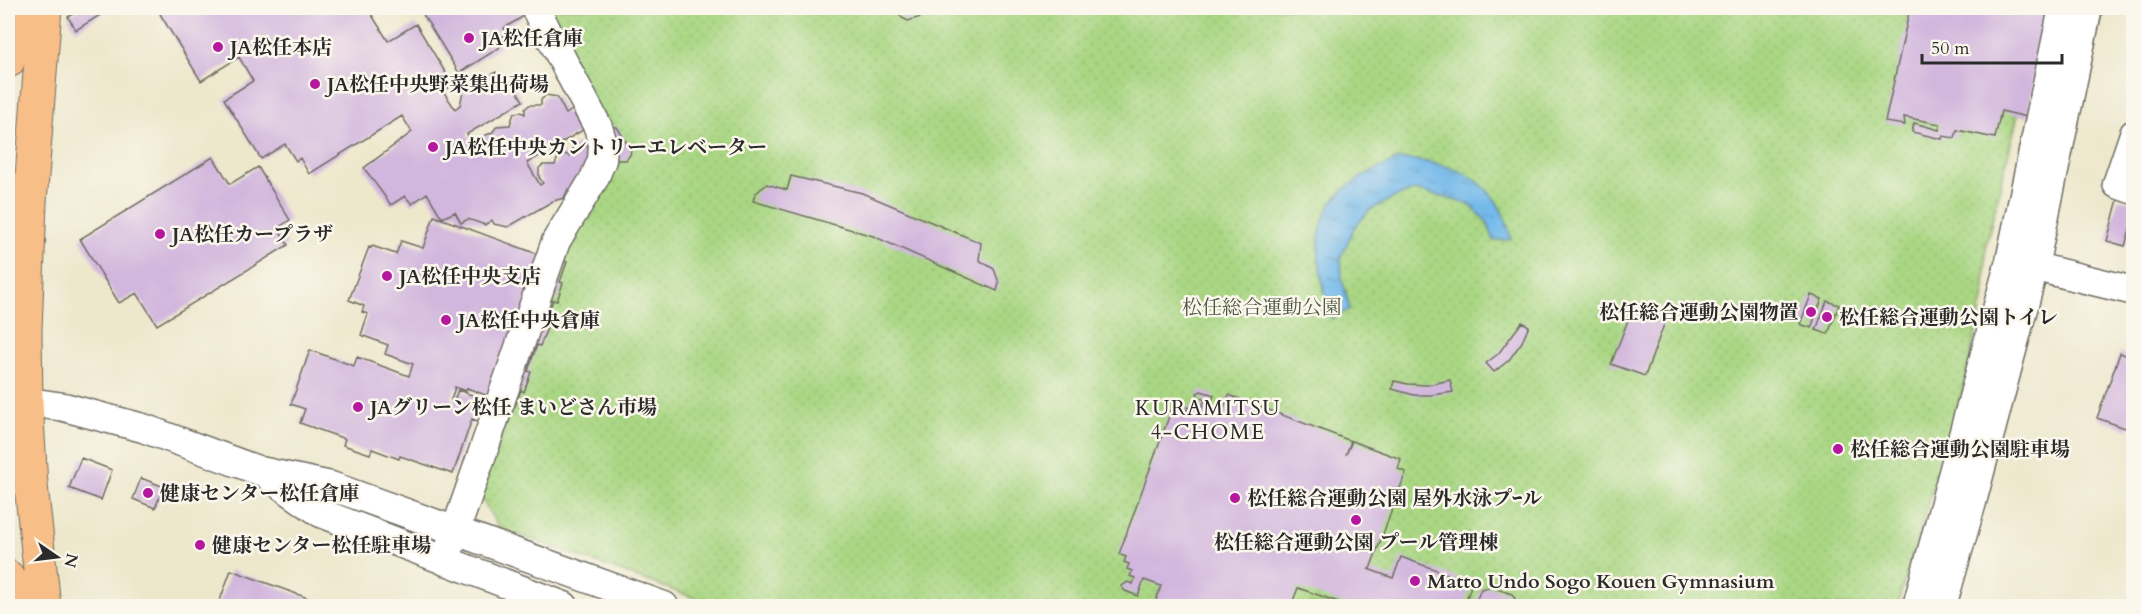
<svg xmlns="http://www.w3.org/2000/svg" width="2141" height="614" viewBox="0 0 2141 614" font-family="Cardo,'Noto Serif JP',serif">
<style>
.park{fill:url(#park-dots);stroke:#6a8158;stroke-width:1.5}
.water{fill:url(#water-ripples);stroke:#4f728a;stroke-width:1.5}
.building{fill:#d1b6dd}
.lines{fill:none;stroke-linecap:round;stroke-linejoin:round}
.minor-casing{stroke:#6f6d63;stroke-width:31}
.highway-casing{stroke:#6f6d63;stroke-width:35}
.minor{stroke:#fff;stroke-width:28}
.highway{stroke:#f7be88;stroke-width:33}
.poi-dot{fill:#b5179e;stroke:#fbf7ec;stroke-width:2}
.labels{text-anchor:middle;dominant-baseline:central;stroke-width:5;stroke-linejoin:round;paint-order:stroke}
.poi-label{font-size:20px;font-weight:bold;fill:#2b2b2b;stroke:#fbf7ec;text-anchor:start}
.park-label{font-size:20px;fill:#4b5641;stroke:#fbf7ec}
.neighbourhood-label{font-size:21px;letter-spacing:1.5px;fill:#2b2b2b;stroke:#fbf7ec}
</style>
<defs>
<pattern id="park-dots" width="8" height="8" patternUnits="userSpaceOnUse" patternTransform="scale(1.5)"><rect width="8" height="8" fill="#aad784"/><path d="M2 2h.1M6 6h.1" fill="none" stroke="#92b972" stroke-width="1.8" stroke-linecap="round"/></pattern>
<pattern id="water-ripples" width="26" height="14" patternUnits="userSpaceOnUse" patternTransform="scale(1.5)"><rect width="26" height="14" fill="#73b9ea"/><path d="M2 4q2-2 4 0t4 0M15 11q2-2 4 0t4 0" fill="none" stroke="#5f97be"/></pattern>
</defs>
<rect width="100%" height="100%" fill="#fbf7ec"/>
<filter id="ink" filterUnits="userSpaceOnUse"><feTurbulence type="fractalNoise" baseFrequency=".0167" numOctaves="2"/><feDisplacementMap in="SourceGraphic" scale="12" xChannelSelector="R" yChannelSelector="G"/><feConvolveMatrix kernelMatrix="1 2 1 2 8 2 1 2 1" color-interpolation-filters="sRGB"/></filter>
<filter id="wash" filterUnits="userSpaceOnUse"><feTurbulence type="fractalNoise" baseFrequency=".008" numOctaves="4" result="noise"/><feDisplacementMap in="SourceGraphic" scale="24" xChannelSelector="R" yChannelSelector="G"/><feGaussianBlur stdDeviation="1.35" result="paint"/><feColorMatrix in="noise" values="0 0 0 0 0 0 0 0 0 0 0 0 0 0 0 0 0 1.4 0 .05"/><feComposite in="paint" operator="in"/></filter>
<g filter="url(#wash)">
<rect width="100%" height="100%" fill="#ede7cc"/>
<path class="park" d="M546 8H2044L1986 245 1985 289 1966 379 1897 606H717L499 528 480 496 566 250 613 159Z"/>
<path class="water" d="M1399 159C1455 162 1499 179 1511 239L1494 241 1487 222 1470 205 1444 197 1415 190 1393 198 1370 210 1354 228 1341 257 1342 279 1350 309 1332 319C1321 282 1307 230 1336 198 1352 179 1377 169 1399 159Z"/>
<g id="blocks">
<path class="building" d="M82 8H120L113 12 111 8 76 30 68 17Z
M170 8H377L370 12 388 41 416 24 453 85 443 91 455 109 460 105 463 92 496 72 506 89 513 84 523 101 467 134 473 144 480 137 492 133 497 126 510 125 514 113 521 112 525 114V109L529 105H541V100L546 95 557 97 566 114 572 110 583 130 527 163 540 185 543 183 539 177V168L543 165H555L558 157 564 154 570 156 571 150 575 145 586 146 587 139 607 126 617 127 631 150 630 155 626 160H615V165L610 170 574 190 568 189 564 198 553 201 508 227 494 224 492 220 485 225 468 219 461 223 455 212 442 218 427 193 412 204 405 196 391 205 364 168 412 132 402 116 309 174 300 158 296 161 285 144 261 159 224 99 253 81 239 57 201 81 160 14Z
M419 8H519L524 16 504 28 507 34 497 40 501 45 499 48 459 73Z
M897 8H923L921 17 908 21 902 18 897 10Z
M1910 8H2049L2027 117 2001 111 1995 138 1957 130 1955 138 1943 136 1942 139 1912 132 1914 123 1939 130 1940 124 1904 117 1905 125 1885 122Z
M213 157 230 184 258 167 290 220 278 228 288 245 157 325 137 293 119 303 80 239Z
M791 176 862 193 981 243 979 260 994 269 999 283 997 291 873 236 753 201 755 194 767 184 787 190Z
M2118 199 2134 202V216L2125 246 2107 241Z
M434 216 543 256 544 254 567 262 560 282 563 283 557 301 553 300 543 327 547 328 540 346 537 345 528 371 531 372 524 392 521 390 515 406 467 388 466 391 455 387 451 400 454 401 458 390 491 402 483 423 472 419 453 474 400 456 399 459 372 449 370 454 343 445 345 439 300 423 305 409 291 404 310 350 354 366 357 357 409 376 413 364 385 354 388 345 361 335 368 314 362 312 364 306 349 300 369 247 371 248 372 246 396 254 401 241 423 248Z
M1811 295 1822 299 1811 328 1800 324Z
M1827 301 1839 305 1828 334 1816 330Z
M1632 310 1665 322 1645 376 1611 364Z
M1522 322 1529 326 1522 342 1509 360 1494 372 1486 363 1498 354Z
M2120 353 2134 358V412L2128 429 2097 418Z
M1450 380 1453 392 1431 395H1414L1392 389 1394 381 1408 384 1428 385Z
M1201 391 1214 395 1208 411 1221 416 1229 395 1351 441 1346 455 1352 441 1401 459 1398 469 1406 472 1370 569H1368L1393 578 1401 557 1472 583 1465 603 1474 606H1350L1298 588 1291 606H1154L1161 586 1144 580 1138 596 1125 591 1121 586 1128 582 1133 584 1135 578 1130 576 1132 571 1127 569 1129 564 1124 562 1126 557 1119 554 1171 411 1178 414 1180 409 1186 411 1188 407 1195 409 1196 405 1202 407 1205 400 1199 397 1197 393Z
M81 458 112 470 101 500 69 488Z
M141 478 164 487 155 508 133 499Z
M231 570 327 605V606H218Z
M1491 587 1512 594 1517 602 1515 606H1474L1481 589Z"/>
</g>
</g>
<g filter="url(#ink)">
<use href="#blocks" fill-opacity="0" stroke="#6f6d63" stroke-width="1.5"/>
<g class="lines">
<g class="minor-casing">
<path id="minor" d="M2134 134 2117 184 2134 190
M2015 262 2134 291
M8 399 64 407 143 428 260 471 331 486 664 606
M271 478 321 513 564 606
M445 561 556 241 594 179 602 160 603 144 598 127 535 8
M1917 606 2010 261 2063 8
M1942 606 1972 502 2034 267 2088 8"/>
</g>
<g class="highway-casing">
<path id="highway" d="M8 61 12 8
M8 577 11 606
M44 606 31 485 26 402 25 330 30 202 45 8"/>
</g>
<use href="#minor" class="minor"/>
<use href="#highway" class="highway"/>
</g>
</g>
<g class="poi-dot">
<circle cx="469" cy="38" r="6"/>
<circle cx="218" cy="47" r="6"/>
<circle cx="315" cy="84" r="6"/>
<circle cx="433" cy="147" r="6"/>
<circle cx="160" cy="234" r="6"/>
<circle cx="387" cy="276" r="6"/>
<circle cx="1811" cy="312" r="6"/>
<circle cx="1827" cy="317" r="6"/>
<circle cx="446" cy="320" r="6"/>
<circle cx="358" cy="407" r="6"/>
<circle cx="1838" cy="449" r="6"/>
<circle cx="148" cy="493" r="6"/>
<circle cx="1235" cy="498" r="6"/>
<circle cx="1356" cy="520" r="6"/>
<circle cx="200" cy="545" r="6"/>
<circle cx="1415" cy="581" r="6"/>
</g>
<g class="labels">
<g class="poi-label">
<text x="481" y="38">JA松任倉庫</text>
<text x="230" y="47">JA松任本店</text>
<text x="327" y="84">JA松任中央野菜集出荷場</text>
<text x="445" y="147">JA松任中央カントリーエレベーター</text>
<text x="172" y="234">JA松任カープラザ</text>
<text x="399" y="276">JA松任中央支店</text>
<text x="1799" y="312" text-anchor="end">松任総合運動公園物置</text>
<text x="1839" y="317">松任総合運動公園トイレ</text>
<text x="458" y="320">JA松任中央倉庫</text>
<text x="370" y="407">JAグリーン松任 まいどさん市場</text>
<text x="1850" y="449">松任総合運動公園駐車場</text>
<text x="160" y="493">健康センター松任倉庫</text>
<text x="1247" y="498">松任総合運動公園 屋外水泳プｰル</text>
<text x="1356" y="542" text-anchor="middle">松任総合運動公園 プール管理棟</text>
<text x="212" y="545">健康センター松任駐車場</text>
<text x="1427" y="581">Matto Undo Sogo Kouen Gymnasium</text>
</g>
<g class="park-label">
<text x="1262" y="307">松任総合運動公園</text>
</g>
<g class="neighbourhood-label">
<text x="1208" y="408">KURAMITSU<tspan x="1208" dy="24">4-CHOME</tspan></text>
</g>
</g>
<rect width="2141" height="614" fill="none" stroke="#fbf7ec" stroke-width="30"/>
<g transform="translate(57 557) rotate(104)" stroke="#fbf7ec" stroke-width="4.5" paint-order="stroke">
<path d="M0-4.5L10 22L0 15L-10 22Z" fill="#2b2b2b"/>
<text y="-9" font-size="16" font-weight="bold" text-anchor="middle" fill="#2b2b2b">N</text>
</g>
<path d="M1922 54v9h140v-9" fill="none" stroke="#2b2b2b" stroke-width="3"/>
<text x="1931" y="54" font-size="18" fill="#2b2b2b" stroke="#fbf7ec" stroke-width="4.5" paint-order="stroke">50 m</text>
</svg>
